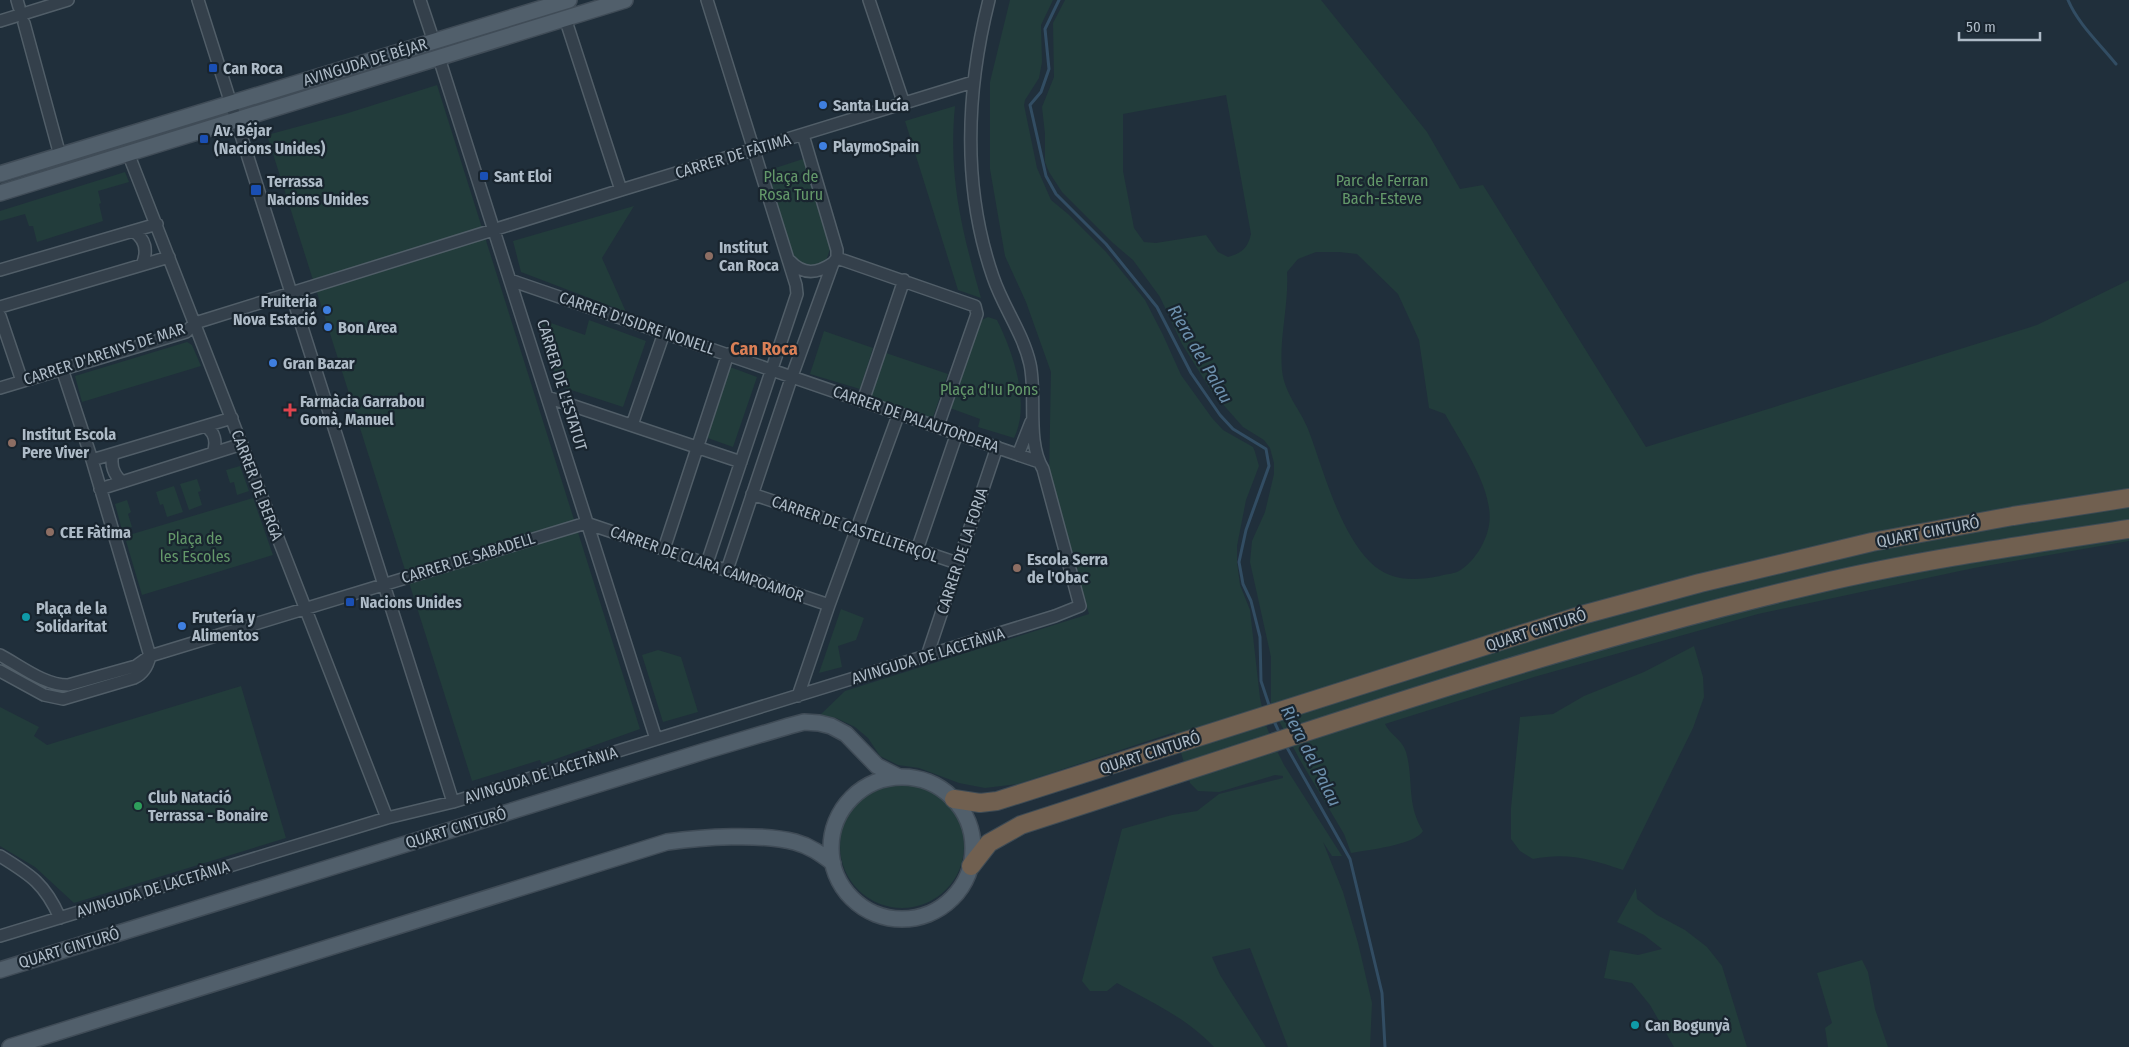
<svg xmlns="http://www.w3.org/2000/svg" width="2129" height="1047" viewBox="0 0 2129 1047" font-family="'Fira Sans Condensed',sans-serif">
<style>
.green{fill:#223c3b;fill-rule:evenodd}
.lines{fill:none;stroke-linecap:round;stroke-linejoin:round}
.stream{stroke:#324d63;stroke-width:3}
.minor-casing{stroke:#515e68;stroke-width:14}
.major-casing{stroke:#404c57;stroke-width:18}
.highway-casing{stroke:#3e4b55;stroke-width:20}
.minor{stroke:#34404b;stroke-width:11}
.major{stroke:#515f6b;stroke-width:15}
.highway{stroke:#716050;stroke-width:18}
.transit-dot{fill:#1a4fb4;stroke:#19252f;stroke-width:2}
.shop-dot{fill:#3f7fe0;stroke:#19252f;stroke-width:2}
.education-dot{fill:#8d6e63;stroke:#19252f;stroke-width:2}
.health-dot{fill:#e0444e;stroke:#19252f;stroke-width:2}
.culture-dot{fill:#0f9aa8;stroke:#19252f;stroke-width:2}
.leisure-dot{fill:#2e9e5b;stroke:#19252f;stroke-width:2}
.labels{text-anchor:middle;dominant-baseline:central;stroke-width:4.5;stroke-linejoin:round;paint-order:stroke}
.street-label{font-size:16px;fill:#aebbc7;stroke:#19252f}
.poi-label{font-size:16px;font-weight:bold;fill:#aebbc7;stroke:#19252f;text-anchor:start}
.park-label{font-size:16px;fill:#64996a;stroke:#19252f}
.neighbourhood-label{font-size:18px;font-weight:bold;fill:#da7f56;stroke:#19252f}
.water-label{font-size:18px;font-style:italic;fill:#6d90ad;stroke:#19252f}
</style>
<rect width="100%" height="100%" fill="#202f3b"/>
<path class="green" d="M1010 0H1053L1041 25 1042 62 1039 78 1025 100 1024 105 1037 168 1051 200 1068 214 1106 252 1145 300 1163 335 1181 375 1212 418 1223 430 1253 447 1255 452 1259 466 1246 500 1237 546V562L1240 585 1250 610 1260 698 1266 725 1272 741 1284 765 1342 856H1332L1323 842 1343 892 1358 943 1372 1003 1370 1047H1288L1250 948 1212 957 1220 975 1266 1047H1214C1187 1018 1151 1002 1117 983L1107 991H1090L1082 981 1122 829 1172 815 1197 811 1219 794 1283 778V776L1275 775 1219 792 1198 791 1190 783 1175 732 1018 784 985 788 959 783 919 768 898 765 880 756 868 738 855 727 836 718 819 716 845 691 1089 614 1049 476 1051 372 1026 302 1005 256 990 169V82Z
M1065 0H1321L1427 132 1460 189 1483 185 1646 447 2037 325 2129 280V541L1974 568 1758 614 1534 677 1385 724C1390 735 1402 739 1406 752 1414 780 1406 804 1423 831 1415 845 1367 850 1351 853L1344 834 1300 760 1271 706V657L1250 562 1252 541 1265 512 1274 474V463L1270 448 1264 440 1243 427 1212 392 1182 344 1160 297 1133 260 1113 243 1062 192 1049 172 1045 162V134L1042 107 1054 77 1053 23ZM1226 95 1251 234C1248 248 1242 253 1228 257L1218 252 1206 235 1156 243 1144 242 1134 228 1123 171V114ZM1316 252H1339L1357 254 1398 294 1419 340 1429 408 1445 414C1461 443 1495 491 1489 525 1486 543 1474 562 1459 571 1454 574 1446 574 1440 576 1414 581 1390 582 1370 562 1338 529 1324 471 1308 429 1300 409 1284 393 1282 370 1279 337 1289 305 1287 272L1298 259Z
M437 85 640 729 542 764 540 760 472 781 267 135 345 114Z
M955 106C948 177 962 231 981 298L958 290 905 121Z
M803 159 806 165 831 246 826 261C813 269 806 267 794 259L767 177 766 171Z
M125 172 129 182 98 191 101 203 99 204 103 221 37 242 33 226H29L25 214 0 221V211Z
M634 206 602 258 626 312 521 272 513 241Z
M988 317 997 320C1013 352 1031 404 1014 438L978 427 980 419 950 408 980 321Z
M589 320 646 341 623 407 559 386 540 325 551 323 585 335Z
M824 331 873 348 860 389 810 374Z
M187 342 192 345 201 366 82 402 75 376Z
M886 353 948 374 933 417 929 418 872 399 871 395Z
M730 367 757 377 733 447 705 437Z
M240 466 249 491 237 495 234 482 230 483 226 470Z
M197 479 201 491 198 492 202 505 189 510 180 484Z
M174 486 183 512 167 517 163 504 160 505 156 492Z
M253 498 273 555 142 595 126 541 130 540 129 535Z
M127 500 131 512 128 514 132 527 122 530 115 504Z
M841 609 864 618 856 640 838 646 842 667 819 673Z
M1694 646 1703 677 1704 697 1693 728 1623 870C1591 859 1567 852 1533 859L1520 851 1511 839V808L1520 717 1553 714 1584 696 1644 672Z
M658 650 681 657 698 712 663 722 642 655Z
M241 686 286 838 74 903 35 867 0 846V707L39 727 34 736 47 745Z
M840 846a62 62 0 1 1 124 0a62 62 0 1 1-124 0Z
M1636 888 1637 899 1657 915 1685 930 1707 947 1722 966 1747 1047H1674L1650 1005 1632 983 1604 978 1610 950 1638 955 1662 949 1644 935 1617 922Z
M1862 960 1868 972 1875 1009 1888 1047H1828L1825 1028 1832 1023 1817 973Z"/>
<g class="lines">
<path class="stream" d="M1059 0 1045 29 1049 69 1041 92 1030 105 1046 176 1056 194 1106 244 1157 307 1191 373 1220 415 1233 429 1266 449 1269 466 1246 530 1239 562 1243 584 1251 601 1260 637 1261 681 1270 708
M2068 0C2078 24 2100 44 2116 64
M1273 719 1280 734
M1285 744 1350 859 1382 993 1385 1047"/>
<g class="minor-casing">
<path id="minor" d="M17 0 19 7
M198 0 453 802
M420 0 434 42
M869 0 904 104
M565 18 621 190
M0 21 68 0
M24 23 58 148
M439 58 656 739
M803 135 837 250V258
M128 153 387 818
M133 231C146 239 148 251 142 265
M837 258 975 306 977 314 938 426
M790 261C803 275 817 274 833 263
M0 270 157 224
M510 280 1039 462
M0 307 169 257
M0 316 22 381
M0 388 186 332 195 323 208 319 621 190 973 82
M547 397 741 462
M863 401 904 280
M632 425 664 333
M205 426C215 432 217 442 213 453
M113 454C110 465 114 475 122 482
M1018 455 1031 422
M92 460 232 418
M100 489 242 444
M752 494 957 563
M586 523 829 605
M664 549 728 354
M917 550 957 433
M707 563 797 294 796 285 707 0
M727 570 792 376 833 263 837 258
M0 655C21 666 44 685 68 685L136 666 150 656 92 460 62 369
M927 656 997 447
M0 671 44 695 63 699 134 678C143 674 148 665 150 656L586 523
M798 696 829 605 899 413
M0 856C31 875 45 884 60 918
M0 936 387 818 453 802 1055 616 1080 606 1043 469C1026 441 1037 396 1030 364 1023 333 1003 307 993 277 962 188 966 91 989 0"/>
</g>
<g class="major-casing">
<path id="major" d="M0 174 569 0
M0 193 625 0
M831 848a71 71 0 1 1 142 0a71 71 0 1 1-142 0Z
M0 970 705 751 789 726 804 722 819 723 831 726 846 734 877 766 899 777
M10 1047 667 842C702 837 761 833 795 842 810 846 821 854 833 863"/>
</g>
<g class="highway-casing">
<path id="highway" d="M954 799 980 803 997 801 1582 615 1700 583 1872 542 2013 516 2129 498
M971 866 989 843 1021 825C1285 740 1547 647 1817 584 1919 560 2025 545 2129 529"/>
</g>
<use href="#minor" class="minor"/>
<use href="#major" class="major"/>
<use href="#highway" class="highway"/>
</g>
<g class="transit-dot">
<rect x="208" y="63" width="10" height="10" rx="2.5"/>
<rect x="199" y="134" width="10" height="10" rx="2.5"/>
<rect x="479" y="171" width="10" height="10" rx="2.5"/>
<rect x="250" y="184" width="12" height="12" rx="2.5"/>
<rect x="345" y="597" width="10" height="10" rx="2.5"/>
</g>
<g class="shop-dot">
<circle cx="823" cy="105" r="5"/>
<circle cx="823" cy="146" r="5"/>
<circle cx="327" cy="310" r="5"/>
<circle cx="328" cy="327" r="5"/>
<circle cx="273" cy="363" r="5"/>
<circle cx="182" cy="626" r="5"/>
</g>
<g class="education-dot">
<circle cx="709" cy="256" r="5"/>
<circle cx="12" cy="443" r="5"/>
<circle cx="50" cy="532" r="5"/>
<circle cx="1017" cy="568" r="5"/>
</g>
<path class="health-dot" d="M287.5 402.5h5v5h5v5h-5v5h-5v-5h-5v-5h5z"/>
<g class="culture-dot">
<circle cx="26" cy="617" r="5"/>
<circle cx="1635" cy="1025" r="5"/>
</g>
<circle class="leisure-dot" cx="138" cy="806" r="5"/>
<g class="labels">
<g class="street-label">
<text transform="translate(365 62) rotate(-17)">AVINGUDA DE BÉJAR</text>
<text transform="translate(733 156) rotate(-17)">CARRER DE FÀTIMA</text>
<text transform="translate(637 323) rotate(19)">CARRER D'ISIDRE NONELL</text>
<text transform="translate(104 354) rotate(-18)">CARRER D'ARENYS DE MAR</text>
<text transform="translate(562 385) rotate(73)">CARRER DE L'ESTATUT</text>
<text transform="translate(916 419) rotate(19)">CARRER DE PALAUTORDERA</text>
<text transform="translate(257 485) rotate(69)">CARRER DE BERGA</text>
<text transform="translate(855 529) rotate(19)">CARRER DE CASTELLTERÇOL</text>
<text transform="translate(1928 532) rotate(-11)">QUART CINTURÓ</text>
<text transform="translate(962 551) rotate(-72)">CARRER DE LA FORJA</text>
<text transform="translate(468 558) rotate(-17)">CARRER DE SABADELL</text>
<text transform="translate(707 564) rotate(19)">CARRER DE CLARA CAMPOAMOR</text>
<text transform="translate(1536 630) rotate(-18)">QUART CINTURÓ</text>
<text transform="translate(928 656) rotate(-17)">AVINGUDA DE LACETÀNIA</text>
<text transform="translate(1150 753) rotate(-18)">QUART CINTURÓ</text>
<text transform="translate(541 775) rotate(-17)">AVINGUDA DE LACETÀNIA</text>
<text transform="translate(456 828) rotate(-17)">QUART CINTURÓ</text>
<text transform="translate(153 889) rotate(-17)">AVINGUDA DE LACETÀNIA</text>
<text transform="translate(69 948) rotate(-17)">QUART CINTURÓ</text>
</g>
<g class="poi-label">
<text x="223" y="68">Can Roca</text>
<text x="833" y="105">Santa Lucía</text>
<text x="214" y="130">Av. Béjar<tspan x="214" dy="18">(Nacions Unides)</tspan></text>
<text x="833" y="146">PlaymoSpain</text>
<text x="494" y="176">Sant Eloi</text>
<text x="267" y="181">Terrassa<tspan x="267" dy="18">Nacions Unides</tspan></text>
<text x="719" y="247">Institut<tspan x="719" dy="18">Can Roca</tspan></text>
<text x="317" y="301" text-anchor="end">Fruiteria<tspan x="317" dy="18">Nova Estació</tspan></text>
<text x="338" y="327">Bon Area</text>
<text x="283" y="363">Gran Bazar</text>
<text x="300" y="401">Farmàcia Garrabou<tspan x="300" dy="18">Gomà, Manuel</tspan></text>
<text x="22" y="434">Institut Escola<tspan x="22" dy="18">Pere Viver</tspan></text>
<text x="60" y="532">CEE Fàtima</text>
<text x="1027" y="559">Escola Serra<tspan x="1027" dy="18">de l'Obac</tspan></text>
<text x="360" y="602">Nacions Unides</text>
<text x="36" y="608">Plaça de la<tspan x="36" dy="18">Solidaritat</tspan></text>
<text x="192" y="617">Frutería y<tspan x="192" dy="18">Alimentos</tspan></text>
<text x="148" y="797">Club Natació<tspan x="148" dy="18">Terrassa - Bonaire</tspan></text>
<text x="1645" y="1025">Can Bogunyà</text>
</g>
<g class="park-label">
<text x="791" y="176">Plaça de<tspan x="791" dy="18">Rosa Turu</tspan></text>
<text x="1382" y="180">Parc de Ferran<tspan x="1382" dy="18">Bach-Esteve</tspan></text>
<text x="989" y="389">Plaça d'Iu Pons</text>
<text x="195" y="538">Plaça de<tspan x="195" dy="18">les Escoles</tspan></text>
</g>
<g class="neighbourhood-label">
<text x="764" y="349">Can Roca</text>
</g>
<g class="water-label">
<text transform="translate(1200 354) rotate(60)">Riera del Palau</text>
<text transform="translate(1311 756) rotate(63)">Riera del Palau</text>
</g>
</g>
<path d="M1959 32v8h81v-8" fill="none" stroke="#aebbc7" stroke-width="2.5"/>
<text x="1966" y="32" font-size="15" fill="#aebbc7" stroke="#19252f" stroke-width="4" paint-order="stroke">50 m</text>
</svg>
